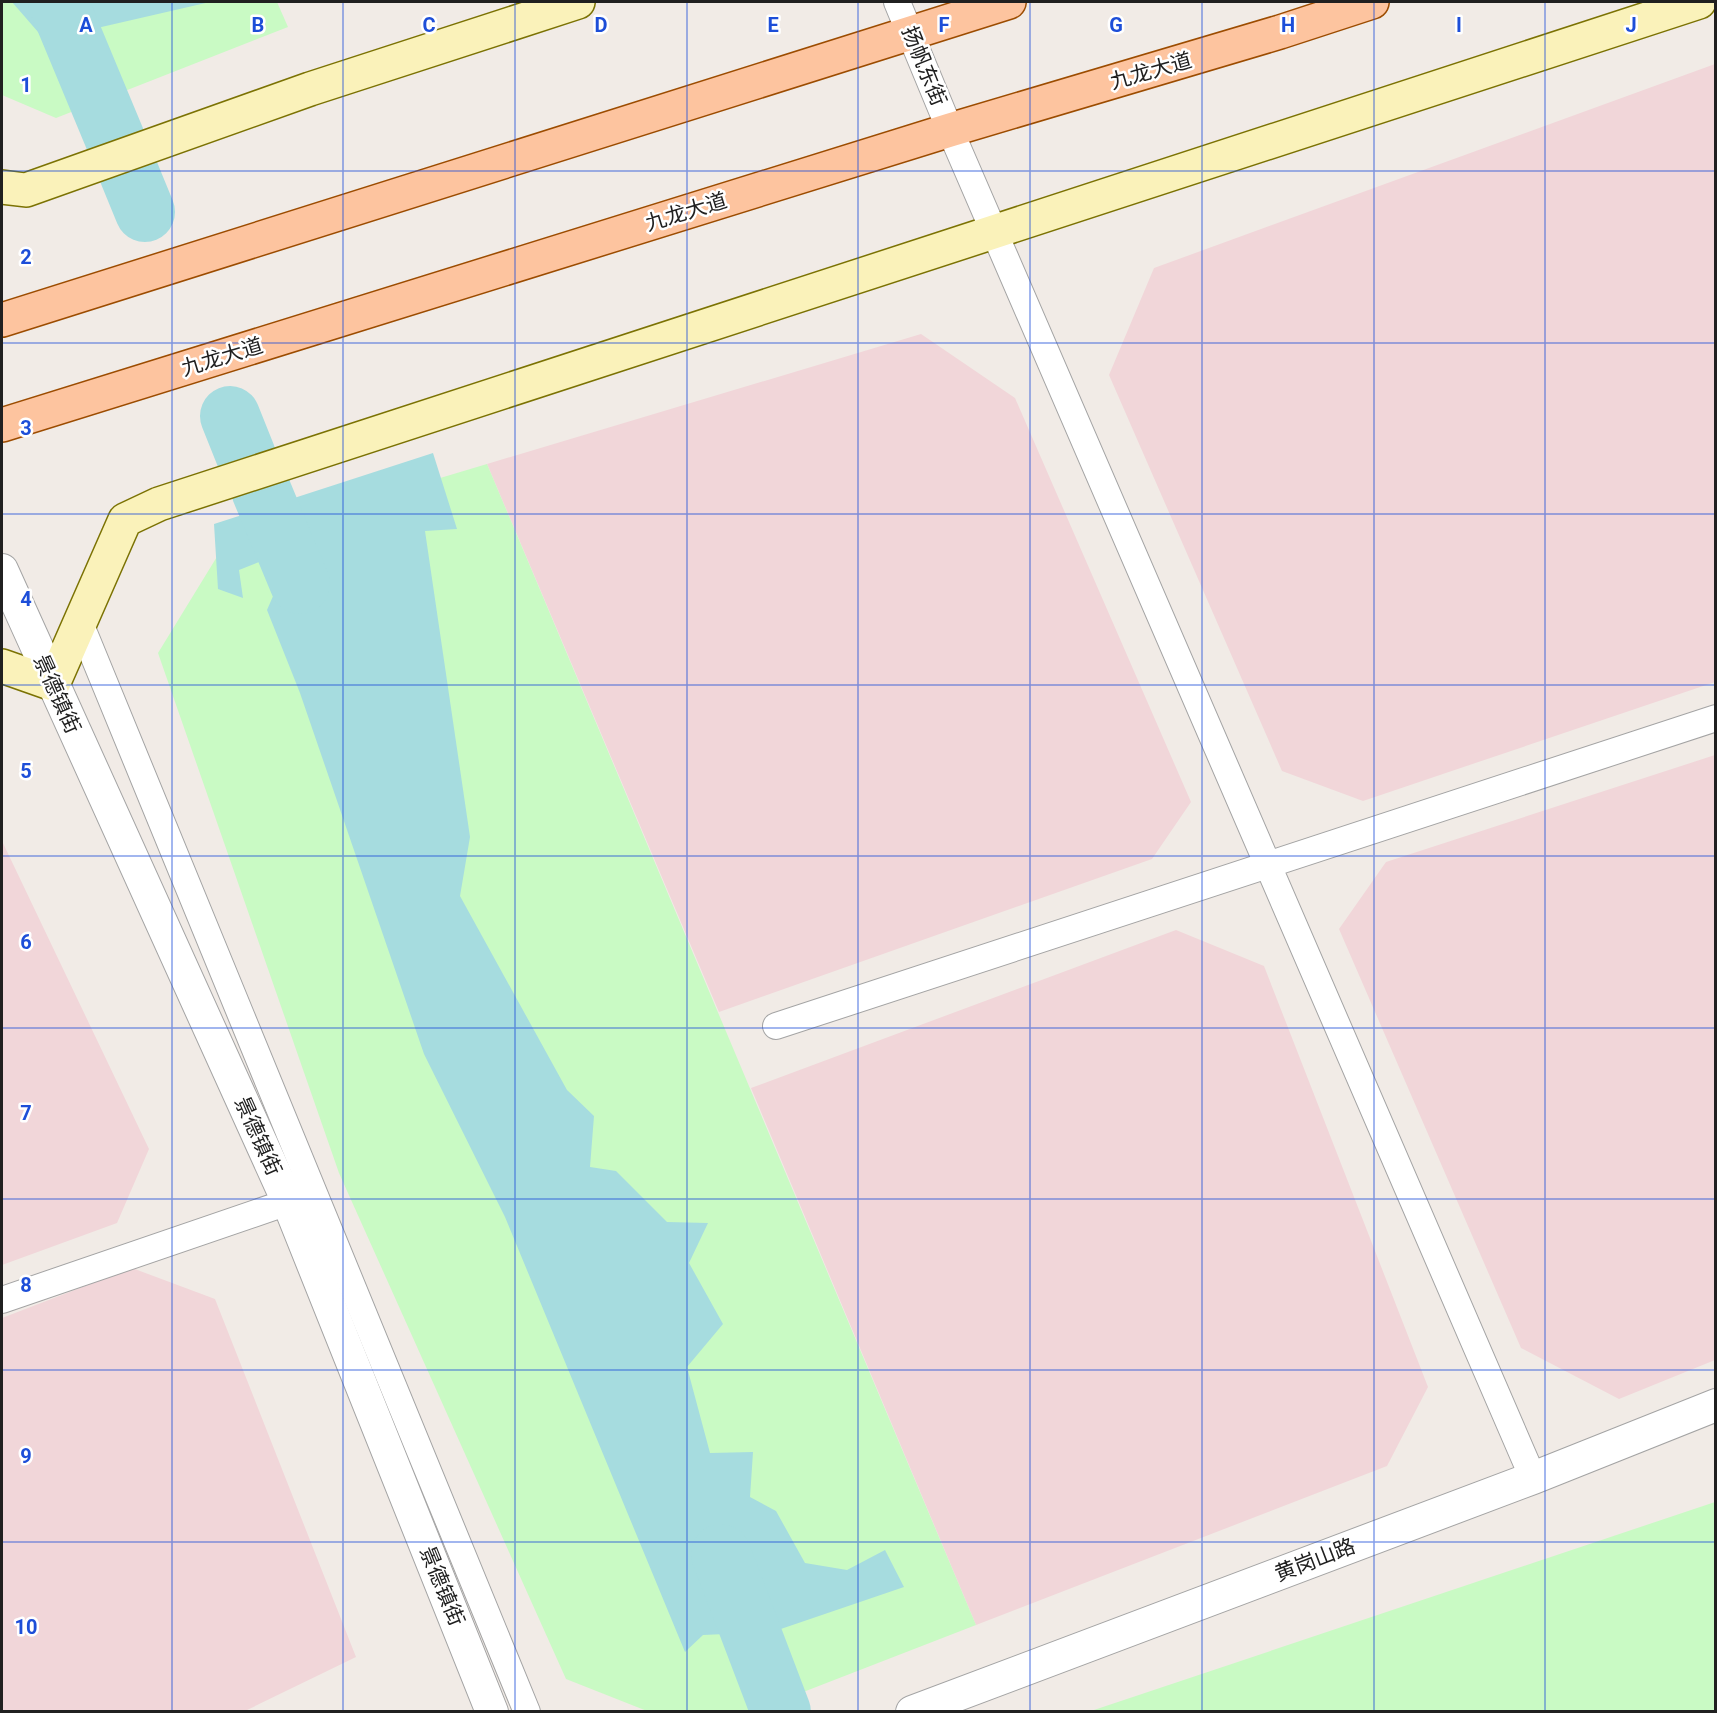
<svg xmlns="http://www.w3.org/2000/svg" width="1717" height="1713" viewBox="0 0 1717 1713" font-family="Roboto,'Noto Sans SC',sans-serif">
<style>
.commercial{fill:#f1d6d9}
.park{fill:#c9fac4}
.water{fill:#a6dcdf}
.lines{fill:none;stroke-linecap:round;stroke-linejoin:round}
.river{stroke:#a6dcdf;stroke-width:60}
.minor-casing{stroke:#a4a4a4;stroke-width:28}
.tertiary-casing{stroke:#a4a4a4;stroke-width:34}
.secondary-casing{stroke:#7b7203;stroke-width:36}
.primary-casing{stroke:#9c4c00;stroke-width:36}
.minor{stroke:#fff;stroke-width:26}
.tertiary{stroke:#fff;stroke-width:32}
.secondary{stroke:#faf2ba;stroke-width:33}
.primary{stroke:#fdc49f;stroke-width:33}
.grid{fill:none;stroke:#1d4ed8;stroke-width:1.5;stroke-opacity:0.55}
.labels{text-anchor:middle;dominant-baseline:central;stroke-width:5;stroke-linejoin:round;paint-order:stroke}
.street-label{font-size:21px;fill:#202020;stroke:#fff}
.grid-label{font-size:20px;text-anchor:middle;font-weight:bold;fill:#1d4ed8;stroke:#fff;stroke-width:5;stroke-linejoin:round;paint-order:stroke}
</style>
<rect width="100%" height="100%" fill="#f1ebe6"/>
<path class="commercial" d="M1715 64V682L1363 801 1282 771 1109 375 1154 268Z
M921 334 1015 398 1191 802 1152 859 719 1012 487 464Z
M1715 755V1360L1619 1399 1521 1348 1339 929 1386 862Z
M2 841 149 1149 117 1223 2 1265Z
M1176 930 1264 966 1428 1387 1387 1466 976 1625 751 1088Z
M132 1268 215 1299 356 1657 245 1711 2 1712V1318Z"/>
<path class="park" d="M2 2H277L288 27 56 118 2 95Z
M487 464 976 1625 754 1711H647L566 1679 339 1173 158 653 226 542Z
M1715 1502V1711H1091Z"/>
<path class="water" d="M12 2H210L45 40Z
M433 453 457 529 425 531 470 837 460 896 567 1090 594 1116 590 1167 616 1171 667 1222 708 1223 689 1263 723 1324 687 1367 710 1453 753 1452 750 1497 776 1511 805 1563 847 1570 885 1550 904 1587 772 1632 703 1635 685 1652 505 1217 424 1054 300 693 267 610 277 587 264 560 239 570 243 598 218 589 214 524Z"/>
<g class="lines">
<path class="river" d="M58 2 115 139
M129 173 145 212
M230 416 246 456
M261 490 300 584
M721 1554 781 1712"/>
<g class="minor-casing">
<path id="minor" d="M897 2 950 130 1533 1478
M80 623 527 1712
M776 1026 1716 718
M2 1300 288 1202"/>
</g>
<g class="tertiary-casing">
<path id="tertiary" d="M2 570 288 1202 492 1712
M912 1712 1533 1478 1716 1405"/>
</g>
<g class="secondary-casing">
<path id="secondary" d="M2 187 26 190 310 89 578 2
M2 666 53 684 125 520 159 504 1699 2"/>
</g>
<g class="primary-casing">
<path id="primary" d="M2 320 1009 2
M2 425 950 130 1280 32 1372 2"/>
</g>
<use href="#minor" class="minor"/>
<use href="#tertiary" class="tertiary"/>
<use href="#secondary" class="secondary"/>
<use href="#primary" class="primary"/>
</g>
<path class="grid" d="M172 2V1712M343 2V1712M515 2V1712M687 2V1712M858 2V1712M1030 2V1712M1202 2V1712M1374 2V1712M1545 2V1712M2 171H1716M2 343H1716M2 514H1716M2 685H1716M2 856H1716M2 1028H1716M2 1199H1716M2 1370H1716M2 1542H1716"/>
<g class="labels">
<g class="street-label">
<text transform="translate(924 66) rotate(68)">扬帆东街</text>
<text transform="translate(1151 71) rotate(-16)">九龙大道</text>
<text transform="translate(686 212) rotate(-17)">九龙大道</text>
<text transform="translate(222 357) rotate(-17)">九龙大道</text>
<text transform="translate(57 694) rotate(66)">景德镇街</text>
<text transform="translate(258 1136) rotate(66)">景德镇街</text>
<text transform="translate(1315 1560) rotate(-21)">黄岗山路</text>
<text transform="translate(442 1586) rotate(68)">景德镇街</text>
</g>
</g>
<g class="grid-label">
<text x="86" y="32">A</text>
<text x="258" y="32">B</text>
<text x="429" y="32">C</text>
<text x="601" y="32">D</text>
<text x="773" y="32">E</text>
<text x="944" y="32">F</text>
<text x="1116" y="32">G</text>
<text x="1288" y="32">H</text>
<text x="1459" y="32">I</text>
<text x="1631" y="32">J</text>
<text x="26" y="92">1</text>
<text x="26" y="264">2</text>
<text x="26" y="435">3</text>
<text x="26" y="606">4</text>
<text x="26" y="778">5</text>
<text x="26" y="949">6</text>
<text x="26" y="1120">7</text>
<text x="26" y="1292">8</text>
<text x="26" y="1463">9</text>
<text x="26" y="1634">10</text>
</g>
<rect width="1717" height="1713" fill="none" stroke="#202020" stroke-width="6"/>
</svg>
